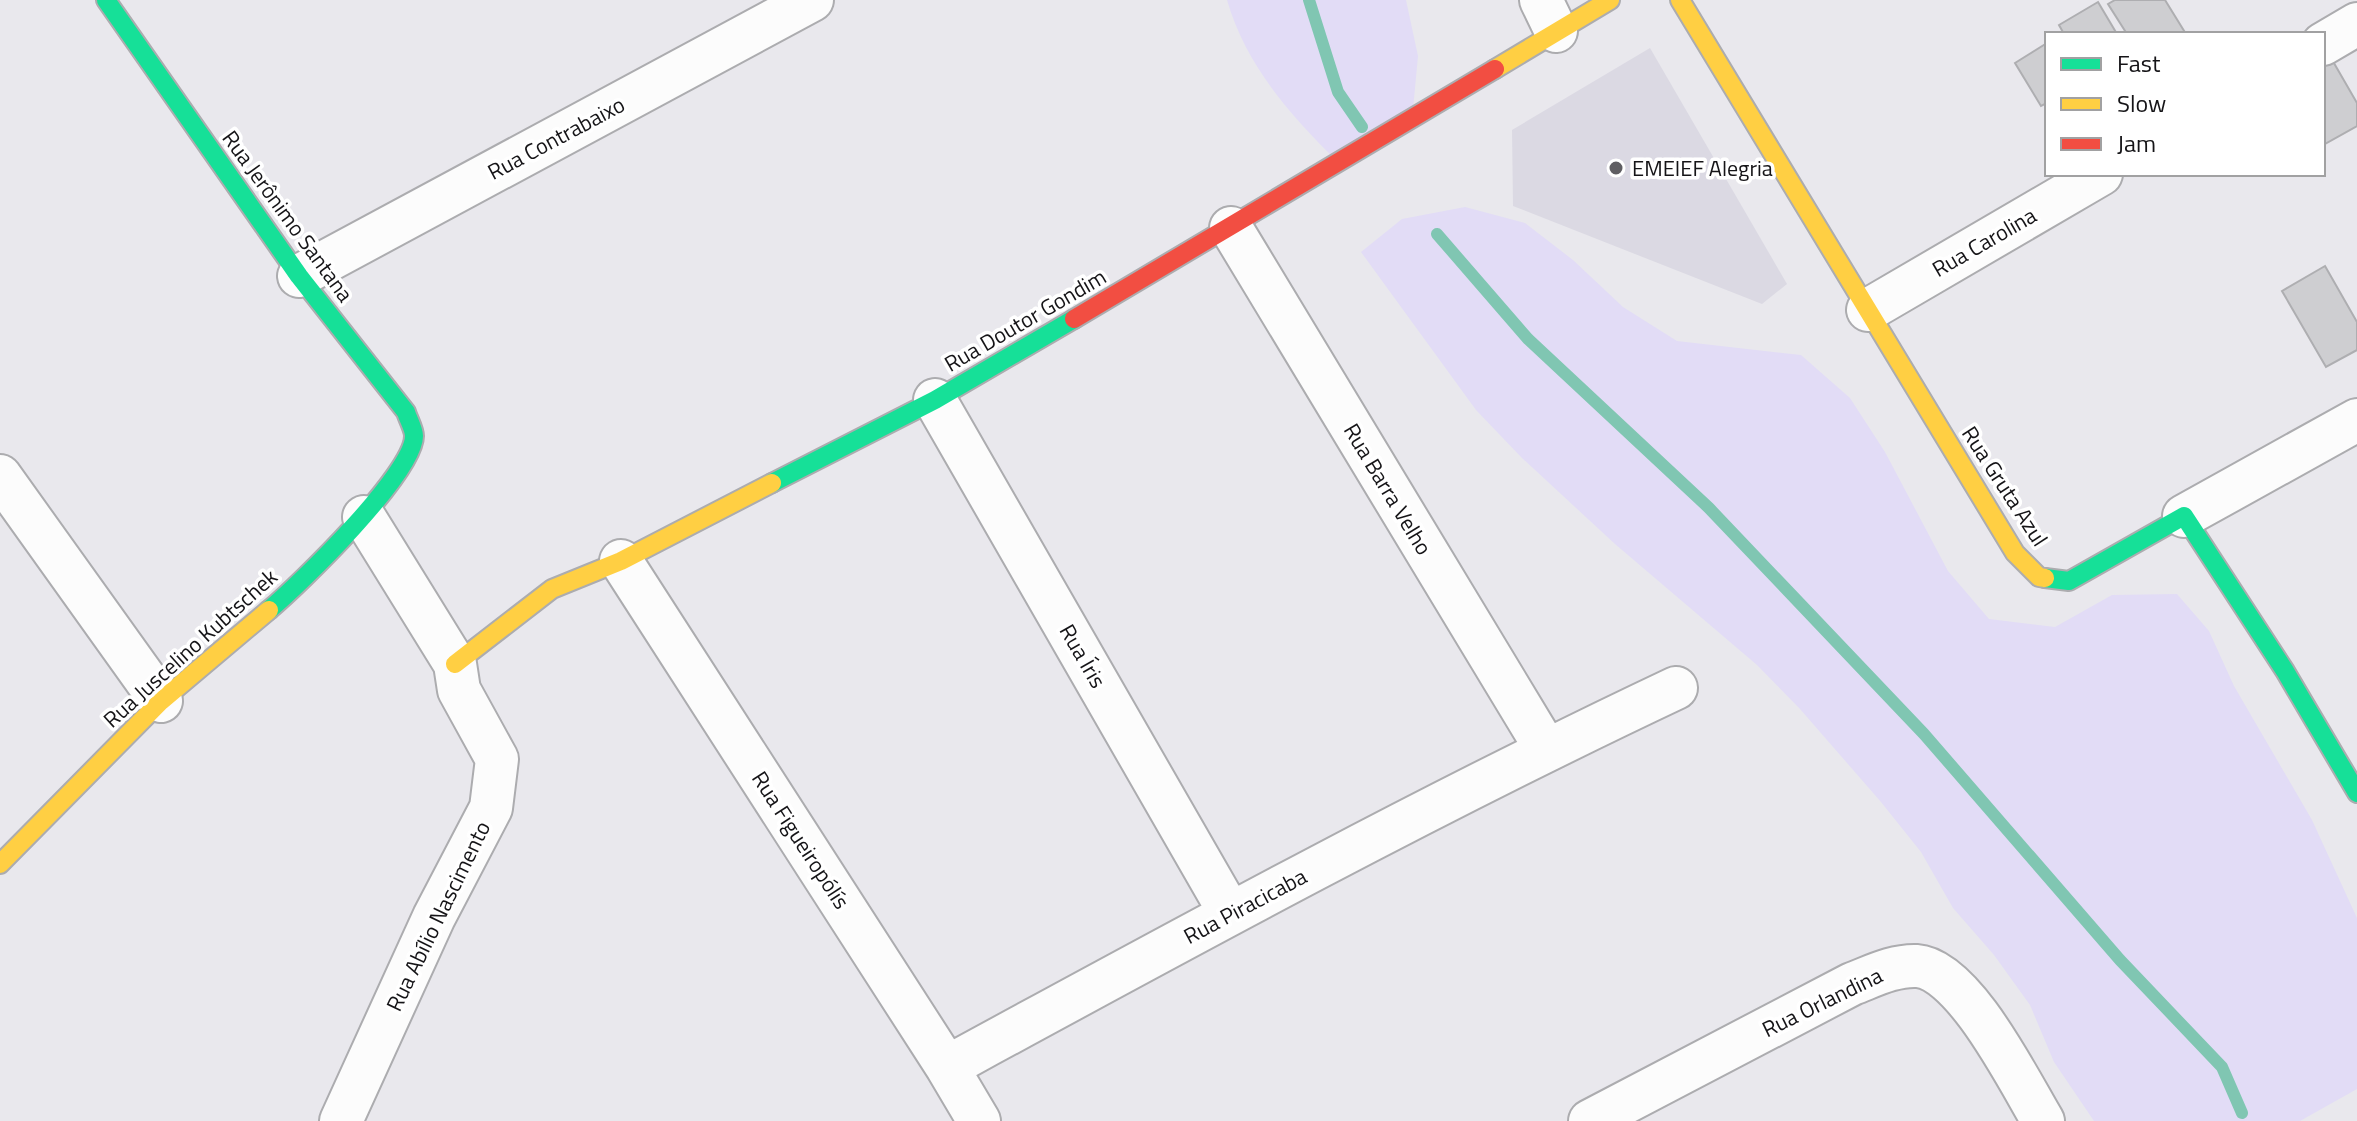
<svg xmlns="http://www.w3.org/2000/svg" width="2357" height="1121" viewBox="0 0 2357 1121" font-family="'Titillium Web',sans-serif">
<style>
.built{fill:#dbd9e3}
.green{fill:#e2dcf6}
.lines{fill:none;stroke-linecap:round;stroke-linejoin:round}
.stream{stroke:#80c6b2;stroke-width:12}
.building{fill:#ceced1;stroke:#aeaeb1;stroke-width:2}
.street-casing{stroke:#acacaf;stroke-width:46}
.fast-casing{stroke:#acacaf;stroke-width:22}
.slow-casing{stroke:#acacaf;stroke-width:22}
.jam-casing{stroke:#acacaf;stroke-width:22}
.street{stroke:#fcfcfc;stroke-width:42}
.fast{stroke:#16e098;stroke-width:18}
.slow{stroke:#ffcf43;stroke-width:18}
.jam{stroke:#f24e42;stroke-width:18}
.poi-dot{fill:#5f5e62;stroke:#fff;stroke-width:3}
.labels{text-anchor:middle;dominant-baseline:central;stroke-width:7;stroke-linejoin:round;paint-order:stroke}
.street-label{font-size:22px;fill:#151417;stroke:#fff}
.poi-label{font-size:22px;fill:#151417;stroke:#fff;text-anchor:start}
</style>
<rect width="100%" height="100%" fill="#e9e8ed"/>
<path class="built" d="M1650 48 1787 284 1762 304 1513 206 1512 130Z"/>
<path class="green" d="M1227 0H1406L1418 56 1412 120 1337 161C1289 114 1246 65 1227 0Z
M1465 207 1525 223 1573 260 1623 307 1677 341 1801 355 1850 398 1885 452 1948 571 1989 619 2055 627 2112 595 2177 594 2209 631 2234 686 2312 820 2357 918V1089L2300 1121H2094L2054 1062 2030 1005 1994 955 1953 908 1921 852 1881 802 1800 709 1757 665 1615 544 1522 458 1476 410 1361 252 1402 219Z"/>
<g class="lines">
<path class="stream" d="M1309 0 1338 92 1362 127
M1437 234 1528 339 1709 508 1924 734 2120 960 2222 1067 2242 1113"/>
</g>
<path class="building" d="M2115 0H2165L2186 34H2127L2108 4Z
M2098 2 2117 34H2064L2059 25Z
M2047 43V103L2041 106 2015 63Z
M2327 51 2357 103V126L2323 145V54Z
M2325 266 2357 322V350L2326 367 2282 291Z"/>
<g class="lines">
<g class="street-casing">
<path id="street" d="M1541 0 1556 31
M2323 44 2357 24
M1231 228 1546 749
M299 276 812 0
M1868 310 2101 174
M935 400 1230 913
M0 476 161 701
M2184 516 2357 420
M621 561 947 1067 979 1121
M947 1067C1188 936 1428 805 1676 688
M341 1121 434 917 491 808 497 759 459 690 455 664 364 517
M1590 1121 1852 984C1873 976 1894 965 1917 966 1964 969 2020 1083 2043 1121"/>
</g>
<g class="fast-casing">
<path id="fast" d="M106 0 299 276 406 412C408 419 414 429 414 436 414 473 300 584 269 610
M772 483 935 400 1074 319
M2045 578 2069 581 2184 516 2285 671 2357 793"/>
</g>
<g class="slow-casing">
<path id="slow" d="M1680 0 2015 553 2039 577 2045 578
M1495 69 1610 0
M455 664 552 589 621 561 772 483
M0 864 161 701 269 610"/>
</g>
<g class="jam-casing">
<path id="jam" d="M1074 319 1495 69"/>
</g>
<use href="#street" class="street"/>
<use href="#fast" class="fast"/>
<use href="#slow" class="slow"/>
<use href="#jam" class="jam"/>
</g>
<circle class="poi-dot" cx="1616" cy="168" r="8"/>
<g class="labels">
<g class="street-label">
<text transform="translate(556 138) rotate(-28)">Rua Contrabaixo</text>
<text transform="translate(288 216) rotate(54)">Rua Jerônimo Santana</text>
<text transform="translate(1984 242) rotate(-30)">Rua Carolina</text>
<text transform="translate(1025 320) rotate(-30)">Rua Doutor Gondim</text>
<text transform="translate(2005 486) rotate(57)">Rua Gruta Azul</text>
<text transform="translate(1388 489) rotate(59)">Rua Barra Velho</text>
<text transform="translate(190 648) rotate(-42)">Rua Juscelino Kubtschek</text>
<text transform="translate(1083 656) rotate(60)">Rua Íris</text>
<text transform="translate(801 840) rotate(57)">Rua Figueiropólís</text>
<text transform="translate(1245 906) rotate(-28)">Rua Piracicaba</text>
<text transform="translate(438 916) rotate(-64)">Rua Abílio Nascimento</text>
<text transform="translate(1822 1002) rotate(-26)">Rua Orlandina</text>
</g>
<g class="poi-label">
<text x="1632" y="168">EMEIEF Alegria</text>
</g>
</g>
<rect x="2045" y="32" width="280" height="144" fill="#ffffff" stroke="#a1a1a2" stroke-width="2"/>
<rect x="2061" y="58" width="40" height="12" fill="#16e098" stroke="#a1a1a2" stroke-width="2"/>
<text x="2117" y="72" font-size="24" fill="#151417">Fast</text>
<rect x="2061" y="98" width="40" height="12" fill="#ffcf43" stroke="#a1a1a2" stroke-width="2"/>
<text x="2117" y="112" font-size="24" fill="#151417">Slow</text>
<rect x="2061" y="138" width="40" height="12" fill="#f24e42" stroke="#a1a1a2" stroke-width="2"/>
<text x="2117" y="152" font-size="24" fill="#151417">Jam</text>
</svg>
